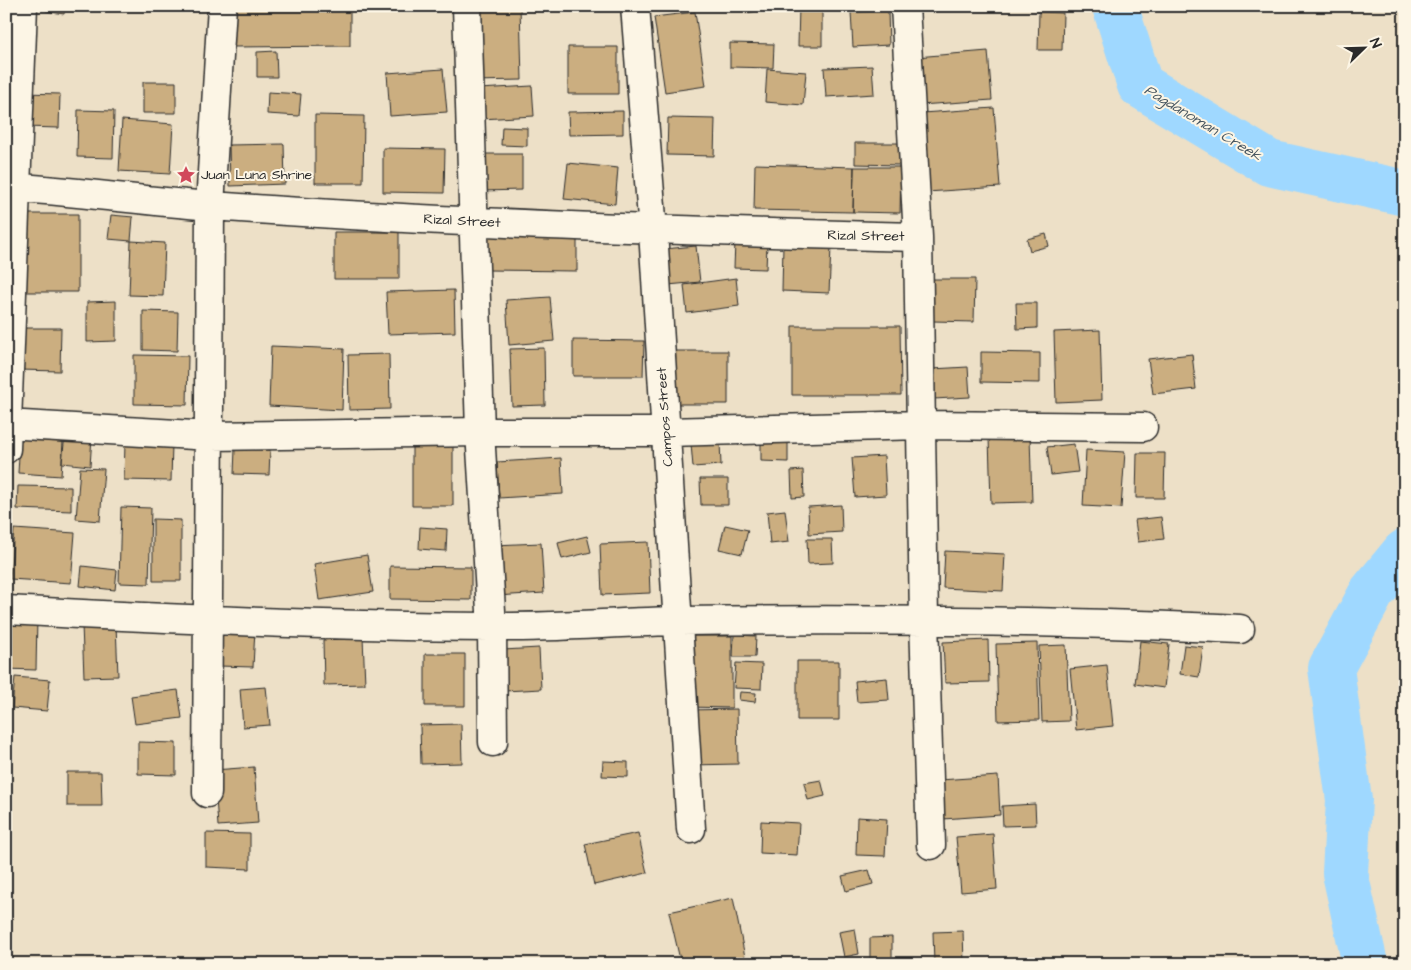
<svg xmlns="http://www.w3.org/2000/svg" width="1411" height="970" viewBox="0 0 1411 970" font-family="'Architects Daughter',sans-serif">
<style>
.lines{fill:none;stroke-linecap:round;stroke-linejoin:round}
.river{stroke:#9fd8ff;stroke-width:46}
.building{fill:#cbae80;stroke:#2b2b2b}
.minor-casing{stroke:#2b2b2b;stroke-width:31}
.minor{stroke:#fcf5e5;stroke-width:28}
.labels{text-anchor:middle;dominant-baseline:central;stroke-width:4;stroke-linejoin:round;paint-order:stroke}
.poi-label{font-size:14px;fill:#2b2b2b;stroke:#fcf5e5;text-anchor:start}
.street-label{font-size:14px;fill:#2b2b2b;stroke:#fcf5e5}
.water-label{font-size:15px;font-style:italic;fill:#485660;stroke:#fcf5e5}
</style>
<rect width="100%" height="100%" fill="#ede0c7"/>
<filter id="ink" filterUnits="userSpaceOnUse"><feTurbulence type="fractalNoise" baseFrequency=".02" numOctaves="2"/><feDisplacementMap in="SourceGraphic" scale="10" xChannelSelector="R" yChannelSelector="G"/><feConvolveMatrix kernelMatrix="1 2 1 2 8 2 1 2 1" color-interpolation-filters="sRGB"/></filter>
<g filter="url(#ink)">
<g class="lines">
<path class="river" d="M1115 6 1140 85 1269 163 1405 193
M1365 964 1345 873 1349 800 1331 668 1372 592 1405 552"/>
</g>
<path class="building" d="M47 6H65L64 14 46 11Z
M232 6H350V46L233 47Z
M473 6H520L522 80 474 81Z
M744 6H777L778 8 745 13Z
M799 6H822V46H798Z
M888 11 889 45 853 47 851 12Z
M695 12 706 86 665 92 654 17Z
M1039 12 1063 13 1062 50H1038Z
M730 43 774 44 773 68 730 67Z
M568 47H618V94H568Z
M276 51 277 77H257V52Z
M988 51 992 100 920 105 916 57Z
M872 66 874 94 826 97 824 68Z
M443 69 447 112 390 116 387 73Z
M767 69 806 72 803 105 765 102Z
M143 82H176V113H143Z
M532 86 534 116 481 119 479 89Z
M268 92 301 94 299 116 267 114Z
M25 93 60 94 59 128 25 127Z
M994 108 1000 187 927 192 922 113Z
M78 110 114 111 113 158 77 157Z
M623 111V134L569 135 568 112Z
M315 115 364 116 363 183H315Z
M668 118 715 119 714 156 667 155Z
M122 120 173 124 170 174 119 171Z
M502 127 527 128V146L501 145Z
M855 143H901V165L855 164Z
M284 144 285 184 230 186 229 145Z
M383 148 445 149 444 193 383 192Z
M482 154H522V190L482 191Z
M568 163 618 168 615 204 564 199Z
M755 164 854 167 853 212 754 210Z
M854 167H901L900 213 853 212Z
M18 214H78V292H18Z
M111 215 133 217 131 241 108 239Z
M334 232H399V279H334Z
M1046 234 1049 246 1030 251 1027 239Z
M487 235 577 236V271L487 270Z
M131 241 165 243 163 296 129 295Z
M735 242 767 244 766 269 734 268Z
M783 245 831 247 829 293 782 291Z
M696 246 700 282 668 285 664 249Z
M736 278 739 306 687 313 684 285Z
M933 279H975L974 322 933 321Z
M454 290 455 332 388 334 386 292Z
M550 297 554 341 509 345 506 300Z
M116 301V341L87 342V302Z
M1016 303H1037V328L1017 329Z
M143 311 178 312 177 351 143 350Z
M792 326H900L901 395H792Z
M19 328H61L60 371 19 370Z
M1100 330 1102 400 1056 402 1054 332Z
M573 340 644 341 643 376H573Z
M271 346 344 349 342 410 269 406Z
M544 348 545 405 512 406 510 349Z
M674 351H728V404H675Z
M981 352 1040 353V383L981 382Z
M389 354 390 409 349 410 348 355Z
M1192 354 1196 389 1153 394 1148 359Z
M134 355 188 356 187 405 134 404Z
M968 367 970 397 934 399 932 369Z
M65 434 92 437 90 466 62 463Z
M1030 437 1032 502 991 503 989 438Z
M761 438 788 439V462L761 461Z
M20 439 63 442 61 476 18 473Z
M720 442 721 465 693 467 691 444Z
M125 443 172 444 171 481 124 480Z
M412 444H453V506H412Z
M1074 444 1078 472 1051 475 1047 447Z
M235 449 270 450 269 475 234 474Z
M1086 450 1125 452 1121 508 1083 506Z
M1137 453H1165L1164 498H1136Z
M884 456 886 495 855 497 852 458Z
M561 458 563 494 499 498 497 462Z
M80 468 104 469 100 521 76 519Z
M803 470 804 497 792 498 791 471Z
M700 479H728V505H701Z
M18 486 71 487V511L17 509Z
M841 505 842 532 809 534 808 507Z
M121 507 151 508 149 584 119 583Z
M785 510 789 542 770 544 767 512Z
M1161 517 1164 539 1138 542 1135 520Z
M153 519 181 520V581H153Z
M725 525 748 530 742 554 719 549Z
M420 527 447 529 446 551 419 549Z
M14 529 75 533 71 583 10 579Z
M587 536 591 552 562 559 558 543Z
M807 539H832L833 563 808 564Z
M648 542 650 593 602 595 600 544Z
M541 543 544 593 496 596 494 545Z
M945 551 1005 554 1003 591 943 588Z
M367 555 373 592 319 600 314 564Z
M82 566 117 570 115 590 80 586Z
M390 566 471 567V600L390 599Z
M6 617 37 618 36 670 6 669Z
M116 624 118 676 84 677 82 625Z
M220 627 255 629 253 667 219 666Z
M734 635 756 636 755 657H733Z
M687 636H732V708L687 707Z
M363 638 365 684 324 685 323 640Z
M988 640 989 682 945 683 943 642Z
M1140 641 1169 644 1164 688 1135 684Z
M1037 643 1039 720 998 721 996 644Z
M1066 645 1069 721 1042 722 1039 646Z
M1184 645 1203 647 1199 677 1180 674Z
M539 648 541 689 505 691 503 650Z
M425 654H465V706H425Z
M797 661H839V720H797Z
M736 663 762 664 761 689 734 688Z
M1107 665 1113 726 1076 730 1070 669Z
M15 677 50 680 47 711 12 708Z
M887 678 889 700 857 702 855 681Z
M266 687 270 725 243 727 240 689Z
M178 690 182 718 135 724 131 696Z
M740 692 756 693 755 702 739 700Z
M737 709 738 764 691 765 689 710Z
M461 724 462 763 421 764 420 725Z
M138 742 176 743V775L138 774Z
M603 761 628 762V777L602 776Z
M254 767 258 823 218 826 214 770Z
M67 772H101L102 806H67Z
M998 776 1000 815 943 819 940 780Z
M821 780 825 796 808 800 804 783Z
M1035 804 1036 825 1003 826 1002 806Z
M857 817 887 819 885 856 856 855Z
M761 821 799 823 797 855 760 853Z
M206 833 250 834V869L206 867Z
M638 833 647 873 594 885 585 844Z
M993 834 997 889 961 892 956 837Z
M869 870 873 884 846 891 842 876Z
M733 898 745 957 714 964H681L669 912Z
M855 929 859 954 844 957 839 932Z
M963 931 964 964H934L933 932Z
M892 937V959L870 960V938Z"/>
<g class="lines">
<g class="minor-casing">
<path id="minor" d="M467 6 480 432 492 627 493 742
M635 6 653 231 691 829
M905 6 918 237 924 620 931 845
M6 187C75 191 143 201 212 206 447 223 682 231 918 237
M6 424 211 436 480 432H667L922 425 1143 427
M6 449 23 6
M6 610C167 619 328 626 490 627 554 628 618 622 682 621 868 619 1054 620 1240 629
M207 793 210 206 222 6"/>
</g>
<use href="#minor" class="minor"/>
</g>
</g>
<defs>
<g id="sight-bare" transform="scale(1.5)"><path d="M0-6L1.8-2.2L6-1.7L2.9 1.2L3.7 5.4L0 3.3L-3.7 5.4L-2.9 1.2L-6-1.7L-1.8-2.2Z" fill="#d1495b" stroke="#fcf5e5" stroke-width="2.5" paint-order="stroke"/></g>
</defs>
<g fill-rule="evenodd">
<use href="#sight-bare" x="186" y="175"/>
</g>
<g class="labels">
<g class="poi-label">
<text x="201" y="175">Juan Luna Shrine</text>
</g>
<g class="street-label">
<text transform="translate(462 221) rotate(3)">Rizal Street</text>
<text transform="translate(866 236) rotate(1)">Rizal Street</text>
<text transform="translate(665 417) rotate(-94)">Campos Street</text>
</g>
<g class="water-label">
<text transform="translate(1203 123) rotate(31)">Pagdanoman Creek</text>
</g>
</g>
<rect width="1411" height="970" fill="none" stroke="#fcf5e5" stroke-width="25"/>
<rect x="12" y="12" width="1386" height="945" fill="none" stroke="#2b2b2b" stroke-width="2" filter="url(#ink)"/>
<g transform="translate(1364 48) rotate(67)" stroke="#fcf5e5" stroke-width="4" paint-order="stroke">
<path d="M0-4L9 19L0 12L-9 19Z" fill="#2b2b2b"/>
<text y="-8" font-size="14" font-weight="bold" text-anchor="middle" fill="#2b2b2b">N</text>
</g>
</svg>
